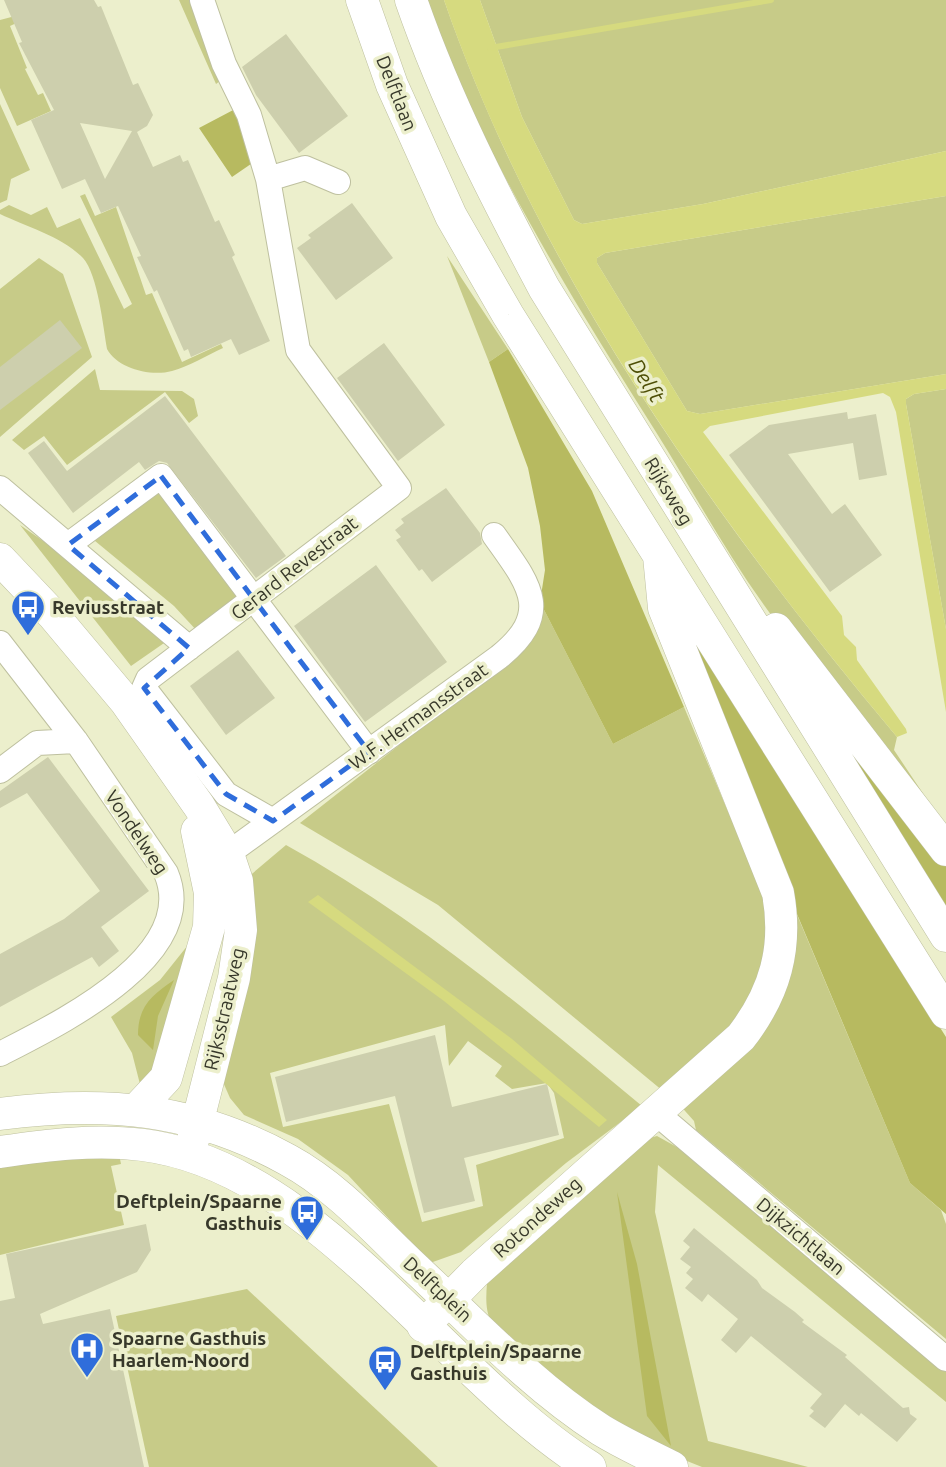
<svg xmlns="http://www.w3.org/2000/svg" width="946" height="1467" viewBox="0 0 946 1467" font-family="Ubuntu,sans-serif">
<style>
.green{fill:#c7cb88;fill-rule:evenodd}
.forest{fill:#b7ba60}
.water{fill:#d6da7f}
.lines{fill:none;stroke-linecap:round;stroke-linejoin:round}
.stream{stroke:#d6da7f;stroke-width:6}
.building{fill:#cdcfad;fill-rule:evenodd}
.minor-casing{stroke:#bec09f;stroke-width:26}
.major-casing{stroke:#bec09f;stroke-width:33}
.minor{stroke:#fff;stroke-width:24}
.major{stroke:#fff;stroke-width:32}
.marked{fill:none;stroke:#2f6ddb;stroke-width:5;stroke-dasharray:14 9;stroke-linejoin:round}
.labels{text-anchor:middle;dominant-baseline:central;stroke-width:7;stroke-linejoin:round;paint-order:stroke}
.street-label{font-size:19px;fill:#37382a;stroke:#ecefcc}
.poi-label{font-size:19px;font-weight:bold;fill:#37382a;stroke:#ecefcc;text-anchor:start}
.water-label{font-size:21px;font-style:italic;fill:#4e4f07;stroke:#ecefcc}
</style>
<rect width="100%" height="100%" fill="#ecefcc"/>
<path class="green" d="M179 0H194L224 78 216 84Z
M425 0H444C538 272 714 519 897 737L894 750 946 828C890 760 831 694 778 624 732 564 696 496 656 432 569 294 482 154 425 0Z
M480 0H946V151L703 204 582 224 574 220 522 117Z
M38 10V13L10 26 27 68 25 69 38 95 43 93 51 111 17 126 0 88V20Z
M0 104 30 170 11 179 7 200 0 203Z
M85 194 95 216 116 207 146 295 152 293 182 362 221 344 223 348C206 356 189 366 172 371 150 377 117 368 107 349 103 326 98 275 83 258 63 237 25 226 0 214V210L9 205 31 215 47 207 57 228 80 218 124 309 132 304 80 196Z
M946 196V374L700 414 687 411 597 263V258L605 253Z
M447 256 508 349 489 362Z
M39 258 63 274 92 357 0 437V289Z
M95 369 100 390 182 391 194 399 198 416 189 423 165 392 67 465 44 436 24 450 12 440Z
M946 389V629L906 404V399L914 394Z
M160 485 242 600 198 632 174 606 89 536Z
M20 525 78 565 167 641 131 666Z
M540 602 613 744 684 707 777 928 745 1019 663 1091 438 905 300 823 477 684Z
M286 845C415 916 529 1012 642 1106L566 1163 461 1252 430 1263 348 1175 298 1139 244 1115 230 1098 223 1082 247 878ZM445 1025 449 1066 468 1041 502 1066 495 1076 512 1089 547 1083 554 1093 564 1138 476 1165 483 1206 422 1222 389 1104 283 1127 270 1073Z
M795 910 910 1183 941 1210 946 1224V1339L696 1130 694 1121 677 1102 726 1060Z
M188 945 158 1075 142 1092 132 1053 111 1017 160 980Z
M657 1136 684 1151 946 1366V1402L658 1165 655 1212 708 1441 808 1467H702C677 1457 652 1447 629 1434 608 1424 501 1342 492 1324 485 1311 486 1297 487 1283L646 1139Z
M119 1154 121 1164 111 1166 124 1225 0 1255V1164Z
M247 1289 438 1467H149L116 1316Z"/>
<path class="forest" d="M237 108 258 159 232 177 199 128Z
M508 349 592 491 684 707 613 744 540 602 545 570 540 526 528 468 489 362Z
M675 610 946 1037V1214L910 1183 671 614Z
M813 697 946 865V913Z
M174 980 158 1016 153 1050 138 1035C138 1006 152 995 174 980Z
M617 1192 637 1264 671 1446 647 1416Z"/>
<path class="water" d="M444 0H480L522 117 574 220 582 224 703 204 946 151V196L605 253 597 258V263L687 411 700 414 946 374V389L914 394 906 399V404L946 629V712L896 412 890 397 883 393 710 426 703 432 842 616 844 635 856 647 857 660 906 729 907 733 897 737C715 520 537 270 444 0Z
M318 895 512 1039 607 1120 599 1127 444 1001 308 902Z"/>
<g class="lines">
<path class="stream" d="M490 48 771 0"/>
</g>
<path class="building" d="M4 0H94L98 7 101 6 133 85 138 83 153 115 147 126 137 132 153 167 180 155 183 162 188 160 215 222 219 220 235 255 232 257 270 341 239 355 231 339 191 357 188 349 184 351 157 290 154 292 137 257 141 256 118 206 101 213 85 179 62 189 31 120 54 110 19 43 22 42ZM80 123 132 131 105 179Z
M286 34 348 116 299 153 256 95 242 67Z
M352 203 393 258 336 300 297 248 311 238 308 235Z
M60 320 82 348 0 410V367Z
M384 343 445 425 398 461 337 378Z
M165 396 286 556 256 578 167 463 159 461 145 470 139 462 73 513 28 453 44 441 67 471Z
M847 412 848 419 876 414 887 475 859 480 853 443 788 454 832 514 845 504 882 555 830 592 729 455 769 425Z
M446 488 480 533 482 544 432 582 422 569 419 571 396 540 401 537 395 530 404 523 401 519Z
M376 565 447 662 365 722 294 626Z
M238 650 275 698 226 735 190 686Z
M48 757 149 891 101 927 119 951 99 967 92 957 0 1007V954L64 919 100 891 27 793 0 808V791Z
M435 1035 452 1107 547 1084 559 1135 464 1158 475 1201 424 1213 395 1096 286 1122 275 1077Z
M146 1224 151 1250 137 1272 40 1314 43 1324 110 1309 144 1467H0V1301L15 1298 6 1254Z
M694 1228 757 1280 762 1288 795 1312 804 1320 802 1322 847 1355 845 1357 903 1408 909 1407 910 1414 917 1419 897 1442 861 1413 859 1416 845 1404 825 1428 809 1416 814 1411 810 1408 822 1394 751 1336 736 1353 721 1340 738 1319 708 1294 702 1302 685 1288 693 1279 686 1273 691 1267 680 1259 690 1247 683 1241Z"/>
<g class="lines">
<g class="minor-casing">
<path id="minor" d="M202 0 224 64 249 115 268 179 298 350 399 488 148 679 144 688 226 794 273 821
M268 179 305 168 338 182
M0 488 189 648
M68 545 161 476 369 752
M0 643 76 741 166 873C201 956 58 1024 0 1054
M0 771 37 743 76 741
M219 860 499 657C555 612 528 583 494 535
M655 1112 946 1359"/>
</g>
<g class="major-casing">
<path id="major" d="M362 0 392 85 451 216 508 315 946 1013
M411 0C446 101 494 194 544 288L946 936
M0 559 53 615 126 702 199 806 228 854 237 881 241 930 234 978 193 1140
M776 629 946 850
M137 1109 166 1078 209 927 210 893 197 831
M0 1114C105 1100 194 1108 288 1160 336 1186 374 1229 413 1266 473 1322 532 1386 601 1430 624 1444 648 1455 672 1467
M0 1152C47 1145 95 1139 143 1145 318 1167 445 1377 590 1467
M423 1326 475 1273 741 1037C775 993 788 948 778 893L664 608 659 556"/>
</g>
<use href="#minor" class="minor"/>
<use href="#major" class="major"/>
</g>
<path class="marked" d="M161 476 369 752 273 821 226 794 144 688 189 648 68 545Z"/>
<defs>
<g id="bus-pin" transform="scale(1.75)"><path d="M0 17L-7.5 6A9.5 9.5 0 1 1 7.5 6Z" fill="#2f6ddb" stroke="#ecefcc"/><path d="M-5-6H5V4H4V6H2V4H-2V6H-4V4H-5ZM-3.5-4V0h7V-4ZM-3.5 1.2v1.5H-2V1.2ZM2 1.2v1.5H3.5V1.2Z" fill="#fff"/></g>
<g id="hospital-pin" transform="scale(1.75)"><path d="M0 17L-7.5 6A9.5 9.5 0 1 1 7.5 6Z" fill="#2f6ddb" stroke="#ecefcc"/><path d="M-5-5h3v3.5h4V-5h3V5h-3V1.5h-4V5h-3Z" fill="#fff"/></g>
</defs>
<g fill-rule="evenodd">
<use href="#bus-pin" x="28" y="607"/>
<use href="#bus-pin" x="307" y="1212"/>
<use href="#hospital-pin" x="87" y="1349"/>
<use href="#bus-pin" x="385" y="1362"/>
</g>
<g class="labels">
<g class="street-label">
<text transform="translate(397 93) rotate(68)">Delftlaan</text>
<text transform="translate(669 491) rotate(59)">Rijksweg</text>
<text transform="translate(294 568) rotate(-38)">Gerard Revestraat</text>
<text transform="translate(418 716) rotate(-36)">W.F. Hermansstraat</text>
<text transform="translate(137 832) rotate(56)">Vondelweg</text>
<text transform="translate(224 1009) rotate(-77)">Rijksstraatweg</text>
<text transform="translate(537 1217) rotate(-42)">Rotondeweg</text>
<text transform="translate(801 1236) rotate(40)">Dijkzichtlaan</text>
<text transform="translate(438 1289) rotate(43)">Delftplein</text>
</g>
<g class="poi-label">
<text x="52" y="607">Reviusstraat</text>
<text x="282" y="1201" text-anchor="end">Deftplein/Spaarne<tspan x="282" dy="22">Gasthuis</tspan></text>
<text x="112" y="1338">Spaarne Gasthuis<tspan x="112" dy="22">Haarlem-Noord</tspan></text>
<text x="410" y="1351">Delftplein/Spaarne<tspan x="410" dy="22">Gasthuis</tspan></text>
</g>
<g class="water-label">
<text transform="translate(647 380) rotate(58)">Delft</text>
</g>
</g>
</svg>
